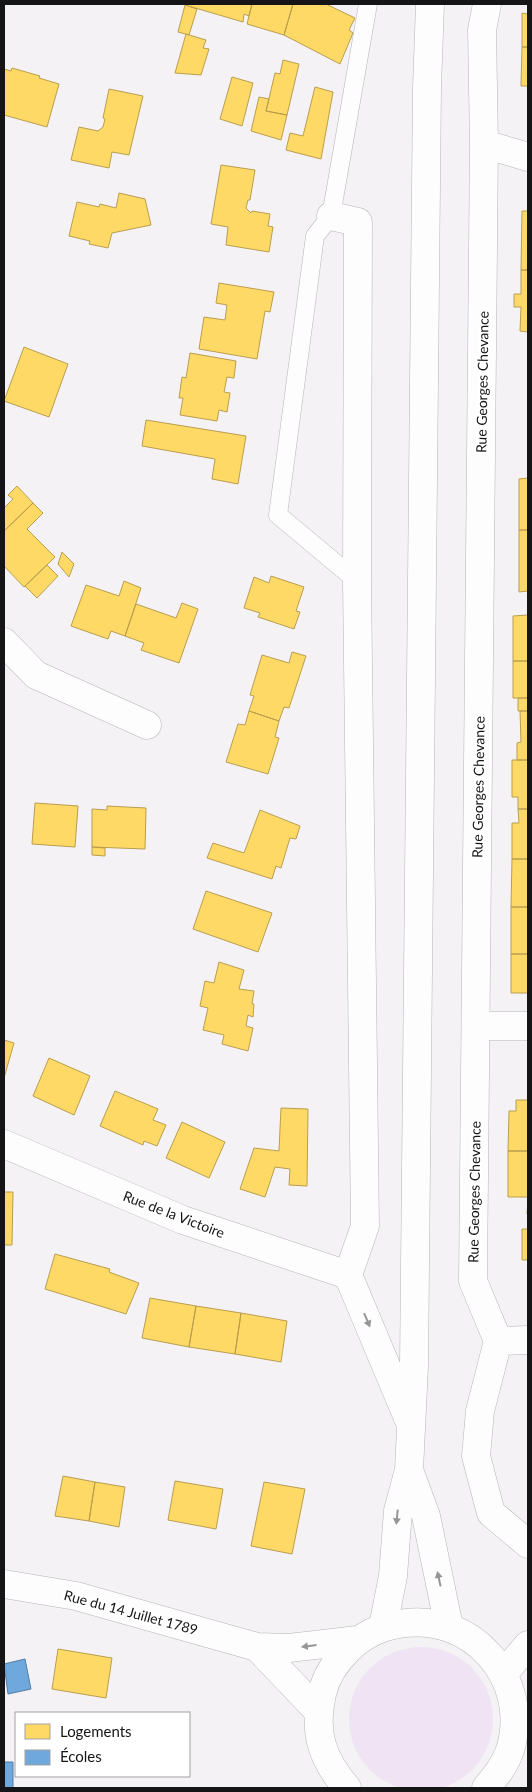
<svg xmlns="http://www.w3.org/2000/svg" width="532" height="1792" viewBox="0 0 532 1792" font-family="Lato,sans-serif">
<style>
.green{fill:#efe3f4}
.homes{fill:#ffd966;stroke:#b99e4e}
.schools{fill:#6fa8dc;stroke:#547ca1}
.lines{fill:none;stroke-linecap:round;stroke-linejoin:round}
.lane-casing{stroke:#b6b4b6;stroke-width:19}
.street-casing{stroke:#b6b4b6;stroke-width:29}
.secondary-casing{stroke:#b6b4b6;stroke-width:29}
.lane{stroke:#fdfdfe;stroke-width:18}
.street{stroke:#fdfdfe;stroke-width:28}
.secondary{stroke:#fdfdfe;stroke-width:28}
.oneway{fill:#959496}
.labels{text-anchor:middle;dominant-baseline:central;stroke-width:5;stroke-linejoin:round;paint-order:stroke}
.street-label{font-size:14px;fill:#151416;stroke:#fff}
</style>
<rect width="100%" height="100%" fill="#f4f2f5"/>
<path class="green" d="M349 1719a72 72 0 1 1 144 0a72 72 0 1 1-144 0Z"/>
<path class="homes" d="M185 4H252L249 16 244 14 243 22 185 5Z
M252 4H293L284 35 247 24Z
M293 4H326L355 18 349 30 353 33 340 64 284 35Z
M185 5 197 9 189 35 178 32Z
M522 13 528 14V47H522Z
M186 34 206 40 203 48 209 49 201 75 175 73Z
M522 47H528V86H521Z
M283 60 299 64 287 115 266 111 275 73 280 74Z
M12 68 40 76 39 78 59 84 47 127 4 115V69L11 71Z
M232 77 253 83 242 126 220 119Z
M315 87 333 92 321 159 286 150 290 133 303 136Z
M109 89 143 96 129 155 112 152 109 168 71 160 79 127 98 131 103 127 105 119 103 118Z
M259 97 269 99 266 111 287 115 281 140 251 131Z
M221 165 255 170 250 200H248L246 208 251 213 252 211 270 214 268 226 273 227 269 252 226 245 228 227 211 224Z
M119 193 145 199 151 225 112 233 108 248 89 244 90 241 69 236 77 202 99 207 100 204 116 208Z
M522 211H528V270H521Z
M521 270H528V332L520 331 521 307H514V294H521Z
M219 283 274 292 270 312 265 311 257 359 199 349 204 317 225 320 227 305 216 303Z
M24 347 68 364 49 417 4 401Z
M190 353 236 361 234 378 227 377 224 392 230 393 227 412 219 410 217 421 180 415 183 398H179L182 377 186 378Z
M146 420 246 436 238 484 212 479 215 459 142 446Z
M528 478V530H519V479Z
M17 486 33 503 4 531V506L5 507 13 499 8 495Z
M33 503 43 513 27 529 55 557 24 587 4 566V531Z
M519 530H528V591L519 592Z
M62 552 74 564 69 577 58 564Z
M47 565 58 576 37 598 25 586Z
M271 576 304 587 296 611 300 612 294 629 258 617 260 613 244 608 254 577 269 583Z
M124 581 141 588 125 636 111 631 108 639 71 626 86 585 119 596Z
M182 603 198 609 179 663 141 650 144 643 125 636 136 604 176 618Z
M528 615V661H513V616Z
M292 652 306 656 289 708 284 707 279 721 249 711 254 696 250 695 262 655 289 663Z
M513 661H528V698H513Z
M518 698H528V711H518Z
M249 711 279 721 275 737 279 738 268 774 226 762 238 724 245 725Z
M520 711H528V760H517V743L521 742Z
M512 760H528V809H518V797H512Z
M35 803 78 806 75 847 32 844Z
M107 806 146 808 145 849 92 847V809L107 810Z
M518 809H528V859H512V823H519Z
M260 810 300 826 296 839 290 838 281 868 276 866 272 879 207 858 213 843 244 853Z
M92 847 105 848V856L92 855Z
M512 859H528V907H511Z
M206 891 272 913 258 952 193 929Z
M511 907H528V954H511Z
M511 954H528V993H511Z
M219 962 244 970 239 989 254 991 252 1004H254L253 1017 248 1015 246 1026 253 1028 248 1051 222 1044 224 1035 203 1030 208 1008 200 1006 205 981 214 983Z
M4 1040 14 1043 4 1078Z
M49 1058 90 1076 74 1115 33 1096Z
M115 1091 158 1109 153 1120 166 1125 157 1146 144 1141 143 1145 100 1126Z
M516 1100H528V1151H508L509 1111H516Z
M281 1108 308 1109 307 1186 289 1185 290 1169 275 1167 265 1197 240 1189 254 1148 279 1151Z
M182 1122 225 1142 209 1178 166 1158Z
M508 1151H528V1214H527L528 1197H508Z
M4 1192H13L12 1245H4Z
M522 1229H528V1260H522Z
M55 1254 110 1269 109 1272 139 1283 126 1314 45 1289Z
M150 1298 196 1306 189 1347 142 1338Z
M196 1306 241 1313 235 1354 189 1347Z
M241 1313 287 1321 281 1362 235 1354Z
M63 1476 95 1482 89 1521 55 1516Z
M175 1481 223 1489 216 1529 168 1520Z
M95 1482 125 1487 119 1527 89 1521Z
M264 1482 305 1489 292 1554 251 1546Z
M58 1649 112 1658 106 1698 52 1689Z"/>
<path class="schools" d="M25 1659 31 1689 8 1694 4 1664Z
M4 1762H13V1788H4Z"/>
<g class="lines">
<g class="lane-casing">
<path id="lane" d="M357 581 278 515 315 236 331 216 368 4"/>
</g>
<g class="street-casing">
<path id="street" d="M487 4 482 30 484 144 473 1281 498 1341 480 1411 476 1456 491 1513 528 1544
M484 144 528 157
M4 642 36 675 147 725
M476 1026H528
M4 1144 183 1220 348 1275 365 1226 357 581 358 222 331 216
M498 1341 528 1340
M503 1674 528 1645"/>
</g>
<g class="secondary-casing">
<path id="secondary" d="M348 1275 408 1418
M409 1470 426 1516 449 1627
M4 1584 76 1596 257 1647 289 1648 358 1640
M383 1627 393 1576 398 1511 409 1470 414 1366 427 87 430 4
M257 1647 318 1711
M347 1788C322 1759 313 1732 322 1694 326 1676 336 1661 349 1649 363 1635 380 1627 399 1624 471 1611 532 1679 510 1750 505 1765 496 1776 486 1788"/>
</g>
<use href="#lane" class="lane"/>
<use href="#street" class="street"/>
<use href="#secondary" class="secondary"/>
</g>
<defs><path id="oneway-solid" d="M-6-.8H1V-3.2L6.5 0L1 3.2V.8H-6Z" transform="scale(1.25)"/></defs>
<g class="oneway">
<use href="#oneway-solid" transform="translate(367 1320) rotate(67)"/>
<use href="#oneway-solid" transform="translate(397 1517) rotate(96)"/>
<use href="#oneway-solid" transform="translate(439 1579) rotate(-102)"/>
<use href="#oneway-solid" transform="translate(309 1646) rotate(173)"/>
</g>
<g class="labels">
<g class="street-label">
<text transform="translate(482 382) rotate(-89)">Rue Georges Chevance</text>
<text transform="translate(478 787) rotate(-89)">Rue Georges Chevance</text>
<text transform="translate(474 1192) rotate(-89)">Rue Georges Chevance</text>
<text transform="translate(174 1214) rotate(21)">Rue de la Victoire</text>
<text transform="translate(131 1612) rotate(15)">Rue du 14 Juillet 1789</text>
</g>
</g>
<rect width="532" height="1792" fill="none" stroke="#151416" stroke-width="10"/>
<rect x="15" y="1712" width="175" height="65" fill="#ffffff" stroke="#a1a1a2"/>
<rect x="25" y="1724" width="25" height="15" fill="#ffd966" stroke="#a1a1a2"/>
<text x="60" y="1737" font-size="15" fill="#151416">Logements</text>
<rect x="25" y="1750" width="25" height="15" fill="#6fa8dc" stroke="#a1a1a2"/>
<text x="60" y="1762" font-size="15" fill="#151416">Écoles</text>
</svg>
